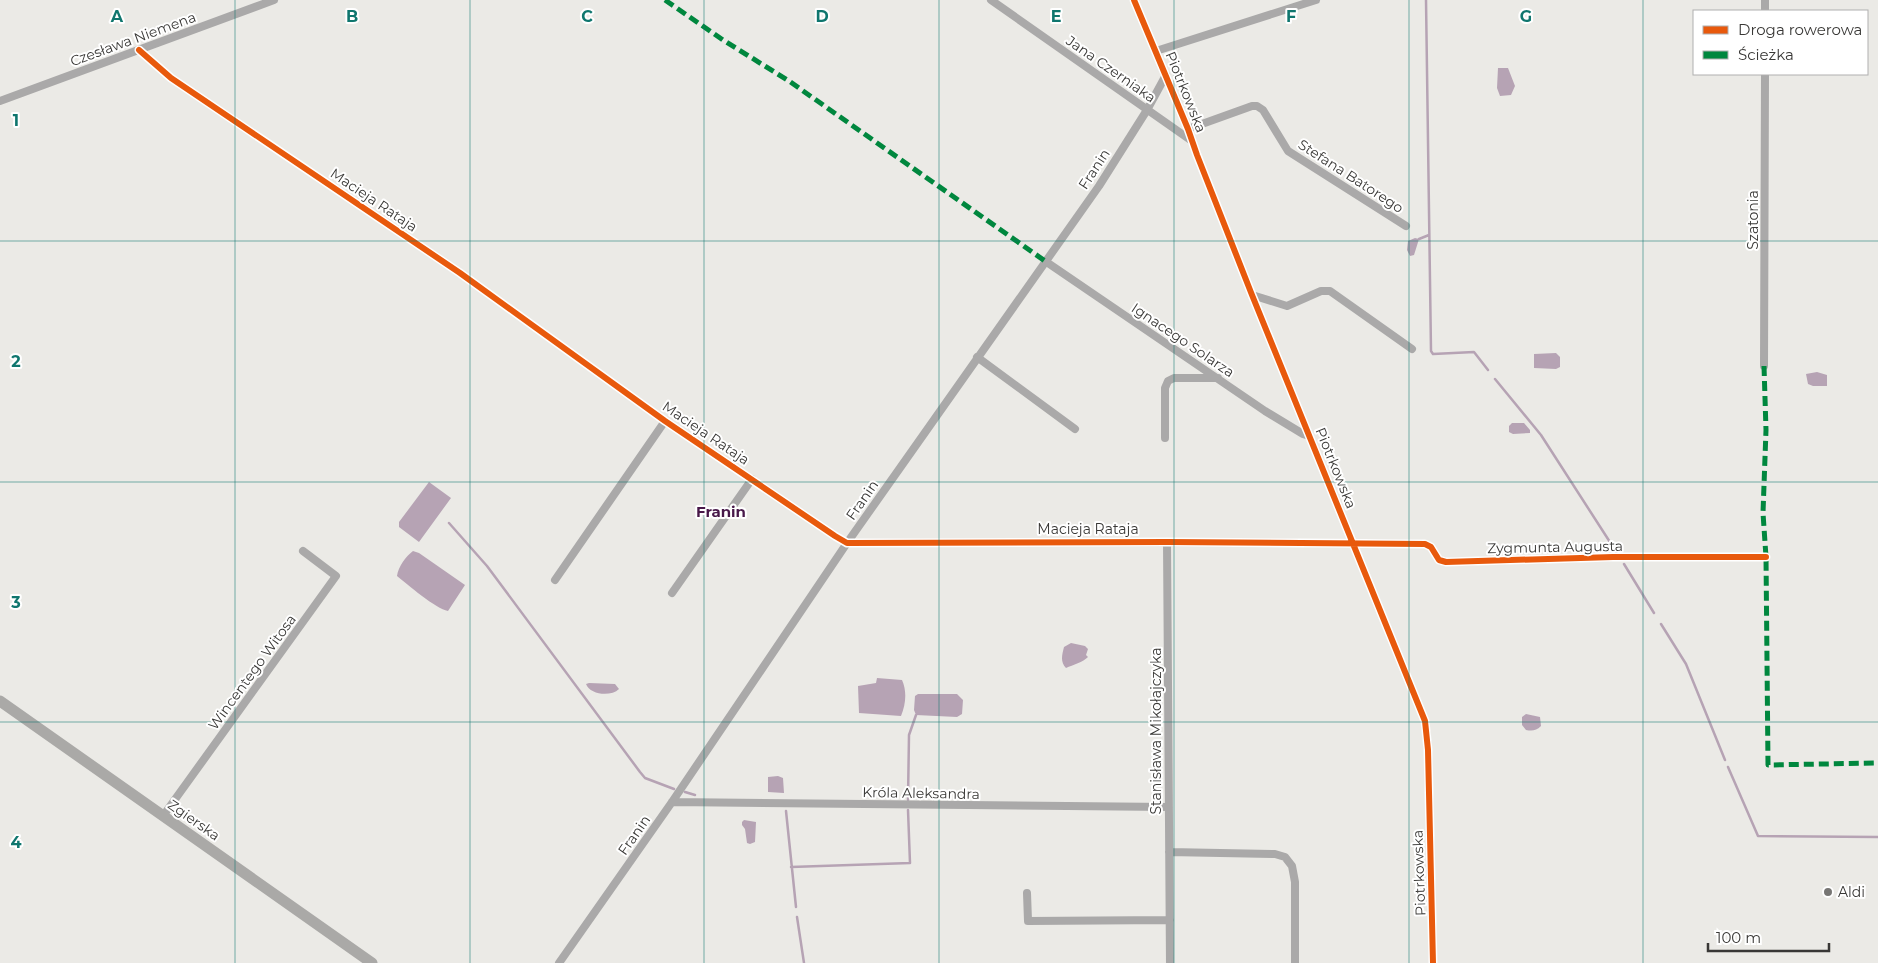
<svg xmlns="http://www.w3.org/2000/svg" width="1878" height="963" viewBox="0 0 1878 963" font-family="Montserrat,sans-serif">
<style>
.water{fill:#b6a3b4}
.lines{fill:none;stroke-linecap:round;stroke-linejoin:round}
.stream{stroke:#b6a3b4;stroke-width:2.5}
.street{stroke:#aaa9a9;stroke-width:8}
.secondary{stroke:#aaa9a7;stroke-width:11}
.quiet{stroke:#00873e;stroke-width:5;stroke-dasharray:10 5;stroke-linecap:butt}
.cycleway-casing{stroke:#fff;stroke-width:9}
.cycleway{stroke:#e8590c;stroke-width:6}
.grid{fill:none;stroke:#0f766e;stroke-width:1;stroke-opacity:0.55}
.poi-dot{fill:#777674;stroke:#fff;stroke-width:2}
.labels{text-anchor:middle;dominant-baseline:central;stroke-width:4;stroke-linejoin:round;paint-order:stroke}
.street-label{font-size:14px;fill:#393836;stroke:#fff}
.poi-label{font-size:14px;fill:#393836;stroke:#fff;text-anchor:start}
.neighbourhood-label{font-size:15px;font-weight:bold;fill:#481849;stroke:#fff}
.grid-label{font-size:16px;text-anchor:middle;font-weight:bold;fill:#0f766e;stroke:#fff;stroke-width:4;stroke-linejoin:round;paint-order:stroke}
</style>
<rect width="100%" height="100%" fill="#ebeae6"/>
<path class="water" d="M1498 68H1508L1515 86 1511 95 1500 96 1497 88Z
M1415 238 1419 239 1414 255 1410 256 1407 250 1408 241Z
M1556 353 1560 357V367L1556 369 1534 368V354Z
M1817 372 1827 375V386H1813L1808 384 1806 374Z
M1512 423H1524L1530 430V433L1513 434 1509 432V426Z
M429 482 451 498 419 542 399 527V522Z
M413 551 419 553 465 585 448 611C436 609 407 584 397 576 398 567 406 556 413 551Z
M1071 643 1085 646 1088 649 1086 655 1088 657C1083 662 1073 665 1066 668 1060 662 1062 655 1064 647Z
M877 678 902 680C907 691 906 704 901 716L859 713 858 686 876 683Z
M589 683 615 684 619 689C611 697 590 695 586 684Z
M918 694H957L963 700 962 714 957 717 916 715 914 710 915 696Z
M1526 714 1540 717 1541 726C1536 731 1532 731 1526 730L1522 725V717Z
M778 776 783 778 784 793 768 792V777Z
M744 820 756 822 755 842 750 844 747 843 745 829 742 825V822Z"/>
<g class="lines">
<path class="stream" d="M1426 0 1431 351 1433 354 1474 352 1488 370
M1419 239 1429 235
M1495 379 1541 435 1617 553
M449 523 487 566 640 772 645 778 674 789
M1624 564 1654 613
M1661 624 1686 664 1725 760
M1728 767 1758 836 1878 837
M685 792 695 795
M908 800 909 735 916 715
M786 811 796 907
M791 867 910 863 908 810
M797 917 804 963"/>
<path class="street" d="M991 0 1192 141
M1134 0 1188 129 1197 155 1252 295 1425 721 1428 750 1433 963
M1765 0V11
M139 50 171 78 460 273 665 421 835 536 847 543 1167 542 1425 544 1431 547 1439 560 1446 562 1613 557H1766
M1156 51 1316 0
M0 101 274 0
M1188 129 1252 106H1257L1263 110 1288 151 1406 226
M1045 261 1265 411 1303 434 1309 436
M1252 295 1287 306 1321 291H1330L1412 349
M977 357 1075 429
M1764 366 1765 74
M1165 438V388L1168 381 1174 378H1218
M1167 542 1170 963
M555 580 665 421
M672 593 752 479
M672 802 1169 807
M163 816 336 576 303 551
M1169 852 1275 854 1285 857 1292 866 1295 882V963
M1027 893 1028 921 1170 920
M559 963 672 802 847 543 1099 186 1147 110 1166 75"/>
<path class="secondary" d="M0 701 372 963"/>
<path class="quiet" d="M665 0 723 40 789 81 1045 261
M1764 366 1766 430 1763 513 1766 557 1768 765 1878 763"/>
<g class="cycleway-casing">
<path id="cycleway" d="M1134 0 1188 129 1197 155 1252 295 1425 721 1428 750 1433 963
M139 50 171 78 460 273 665 421 835 536 847 543 1167 542 1425 544 1431 547 1439 560 1446 562 1613 557H1766"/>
</g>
<use href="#cycleway" class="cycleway"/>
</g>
<path class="grid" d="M235 0V963M470 0V963M704 0V963M939 0V963M1174 0V963M1409 0V963M1643 0V963M0 241H1878M0 482H1878M0 722H1878"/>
<circle class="poi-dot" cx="1828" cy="892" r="5"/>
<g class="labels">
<g class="street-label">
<text transform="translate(133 39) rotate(-20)">Czesława Niemena</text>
<text transform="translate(1111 69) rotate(35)">Jana Czerniaka</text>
<text transform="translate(1186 92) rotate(68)">Piotrkowska</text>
<text transform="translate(1094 169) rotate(-57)">Franin</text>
<text transform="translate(1351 176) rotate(33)">Stefana Batorego</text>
<text transform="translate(374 200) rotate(34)">Macieja Rataja</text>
<text transform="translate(1753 220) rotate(-90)">Szatonia</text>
<text transform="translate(1183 340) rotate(34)">Ignacego Solarza</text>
<text transform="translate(706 433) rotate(34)">Macieja Rataja</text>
<text transform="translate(1336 468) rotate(68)">Piotrkowska</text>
<text transform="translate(862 500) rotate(-55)">Franin</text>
<text x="1088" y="529">Macieja Rataja</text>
<text transform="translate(1555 547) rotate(-1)">Zygmunta Augusta</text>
<text transform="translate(252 672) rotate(-54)">Wincentego Witosa</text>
<text transform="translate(1156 731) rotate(-90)">Stanisława Mikołajczyka</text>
<text transform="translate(921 793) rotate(1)">Króla Aleksandra</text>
<text transform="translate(194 820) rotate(35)">Zgierska</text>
<text transform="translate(634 835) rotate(-55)">Franin</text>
<text transform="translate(1419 873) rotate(-92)">Piotrkowska</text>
</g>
<g class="poi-label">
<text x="1838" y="892">Aldi</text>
</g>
<g class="neighbourhood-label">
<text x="721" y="511">Franin</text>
</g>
</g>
<g class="grid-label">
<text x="117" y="22">A</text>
<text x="352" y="22">B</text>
<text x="587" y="22">C</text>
<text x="822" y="22">D</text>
<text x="1056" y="22">E</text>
<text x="1291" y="22">F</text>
<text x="1526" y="22">G</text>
<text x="16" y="126">1</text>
<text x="16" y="367">2</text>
<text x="16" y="608">3</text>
<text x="16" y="848">4</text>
</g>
<rect x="1693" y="10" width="175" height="65" fill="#ffffff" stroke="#b0afaf"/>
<rect x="1703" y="26" width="25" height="8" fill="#e8590c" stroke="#b0afaf"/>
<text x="1738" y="35" font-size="15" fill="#393836">Droga rowerowa</text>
<rect x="1703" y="51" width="25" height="8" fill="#00873e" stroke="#b0afaf"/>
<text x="1738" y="60" font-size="15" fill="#393836">Ścieżka</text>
<path d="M1708 943v8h121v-8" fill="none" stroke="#393836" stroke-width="2.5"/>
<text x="1716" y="943" font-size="15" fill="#393836" stroke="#ffffff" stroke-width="4" paint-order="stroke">100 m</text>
</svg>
